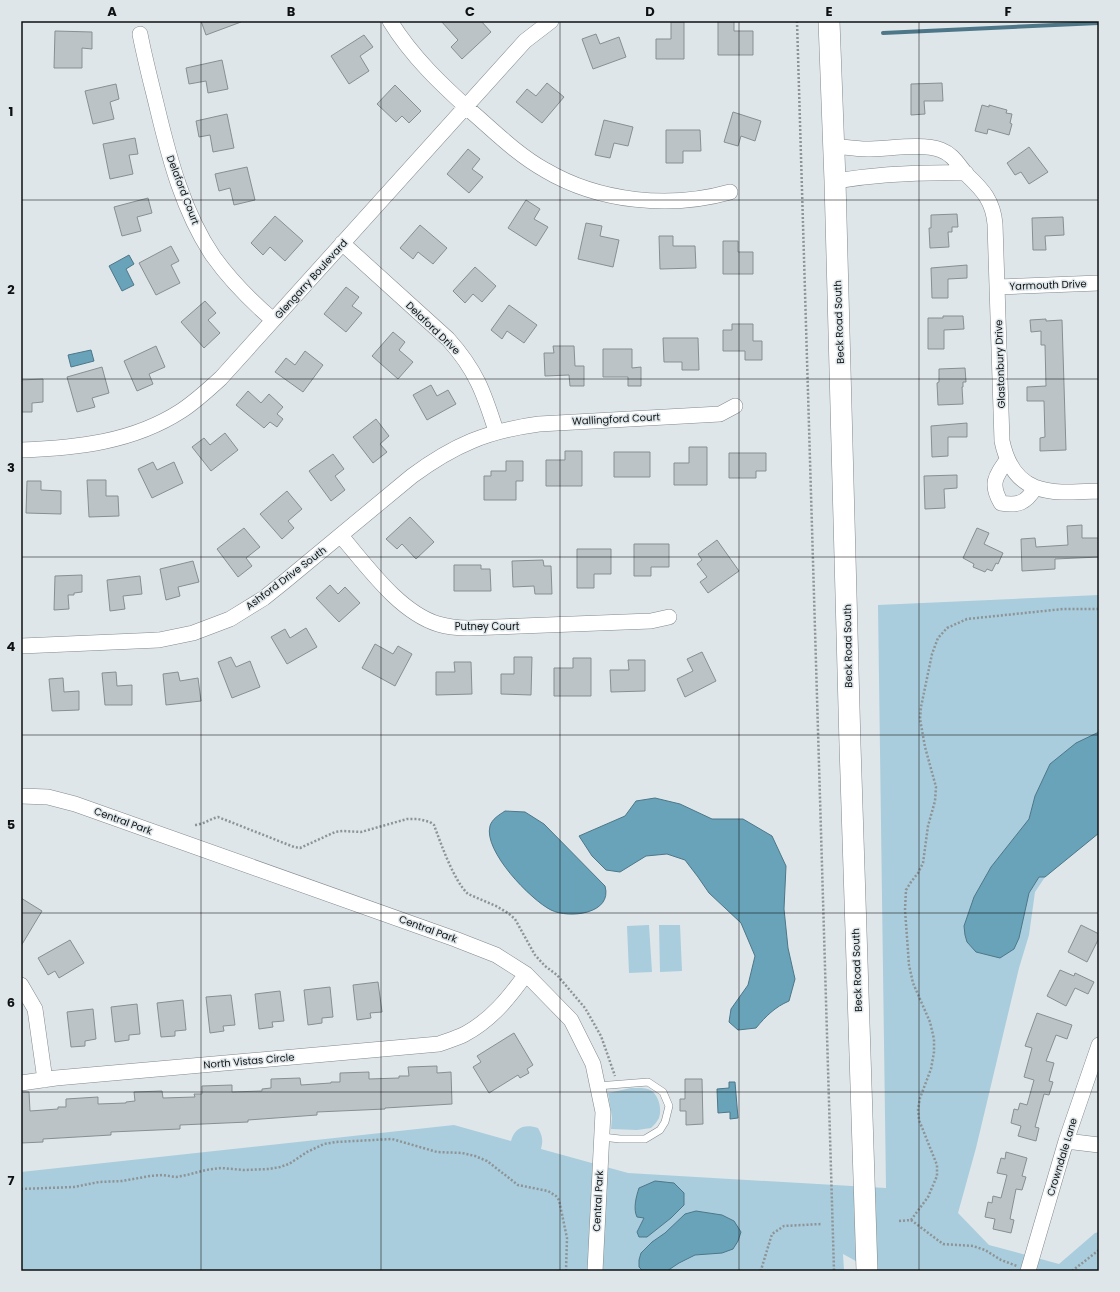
<svg xmlns="http://www.w3.org/2000/svg" width="1120" height="1292" viewBox="0 0 1120 1292" font-family="Poppins,sans-serif">
<style>
.green{fill:#a9cddc}
.water{fill:#68a3ba;stroke:#4d7788}
.lines{fill:none;stroke-linecap:round;stroke-linejoin:round}
.stream{stroke:#4d7788;stroke-width:4}
.building{fill:#bbc3c6;stroke:#888f93}
.service-casing{stroke:#81898c;stroke-width:8}
.minor-casing{stroke:#81898c;stroke-width:16}
.secondary-casing{stroke:#81898c;stroke-width:22}
.path{stroke:#8d9396;stroke-width:2.5;stroke-dasharray:2 2;stroke-linecap:butt}
.service{stroke:#fff;stroke-width:7}
.minor{stroke:#fff;stroke-width:15}
.secondary{stroke:#fff;stroke-width:21}
.grid{fill:none;stroke:#0e1112;stroke-width:1;stroke-opacity:0.55}
.labels{text-anchor:middle;dominant-baseline:central;stroke-width:3;stroke-linejoin:round;paint-order:stroke}
.street-label{font-size:10px;fill:#0e1112;stroke:#dee6ea}
.neatline{fill:none;stroke:#0e1112;stroke-width:1.5}
.grid-label{font-size:13px;text-anchor:middle;font-weight:bold;fill:#0e1112}
</style>
<rect width="100%" height="100%" fill="#dee6ea"/>
<path class="green" d="M1099 595V833L1045 877 1035 892 1029 935 1019 968 976 1148 958 1213 989 1245 1059 1264 1095 1233 1099 1232V1271H874L843 1254 844 1271H21V1172L454 1125 511 1141C515 1127 525 1124 538 1128 543 1137 543 1141 541 1149L628 1173 886 1188 878 605Z
M649 925 652 972 629 973 627 926Z
M659 925H680L682 971 660 972Z
M631 1088C637 1088 647 1087 652 1091 659 1097 662 1109 659 1118 657 1122 654 1125 651 1128L637 1130 611 1129 612 1118 608 1093Z"/>
<path class="water" d="M129 255 134 264 126 269 134 285 122 291 109 266Z
M91 350 94 361 71 367 68 355Z
M1099 732V833L1045 877H1039L1029 893 1019 938 1014 949 1000 958 976 952 967 942 965 935 964 926 974 897 991 867 1029 819 1035 796 1050 764 1076 743Z
M655 798 680 804 712 819H743L772 836 786 866 784 909 788 948 795 979 789 1001C775 1007 766 1016 756 1028L738 1030 729 1022 731 1009 748 985 755 956 741 923 709 893 698 877 685 860 667 854 646 856 620 872 606 870 592 856 579 836 625 816 636 801Z
M505 811 525 812 544 824 605 886C613 914 569 919 551 910 531 900 483 851 490 826 492 819 499 815 505 811Z
M729 1082H735L738 1118 730 1119V1112L718 1113 717 1089 729 1088Z
M655 1181 674 1183 684 1193V1205L671 1218 647 1237H639L637 1232 644 1218 637 1217C633 1209 636 1197 639 1188Z
M696 1211 722 1215 734 1221 741 1232 738 1241 733 1249 722 1253 695 1255 679 1263 667 1271H643L639 1267V1260L641 1253 652 1242 665 1233 685 1214Z"/>
<g class="lines">
<path class="stream" d="M883 33 1099 23"/>
</g>
<path class="building" d="M201 21H241V22L206 35Z
M441 21H481L491 32 462 59 451 47 458 40Z
M718 21H734V31H753V55H718Z
M671 22H684V59H656V39H671Z
M55 31 92 32V49L82 48V68H54Z
M596 34 600 44 619 37 626 57 593 69 582 39Z
M364 35 373 47 360 56 369 71 349 84 331 56Z
M222 60 228 89 208 93 206 81 189 84 186 68Z
M547 83 564 97 542 123 516 102 527 89 536 96Z
M942 83 943 101H924L925 114 911 115V84Z
M116 84 119 99 110 102 114 119 93 124 85 91Z
M395 85 421 111 409 123 402 116 396 122 377 104Z
M982 105 989 107V105L1007 110 1006 113 1012 114 1010 123 1012 124 1009 135 988 129 987 134 975 131Z
M733 112 761 121 755 141 741 136 738 146 724 142Z
M227 114 234 148 213 152 210 135 199 137 196 121Z
M604 120 633 127 628 146 614 143 610 158 595 155Z
M666 130H700L701 151H683V163H666Z
M135 138 138 154 129 155 133 174 110 179 103 144Z
M1029 147 1048 172 1029 184 1021 172 1015 175 1007 163Z
M468 149 480 159 472 169 483 177 469 193 447 174Z
M247 167 255 200 234 205 230 188 219 191 215 174Z
M148 198 152 213 137 217 141 231 122 236 114 207Z
M526 200 540 209 534 219 548 227 536 246 508 228Z
M957 214 958 227H952V232H948L949 247 930 248 929 228H931V215Z
M275 216 303 241 285 261 270 247 263 255 251 243Z
M1063 217 1064 235 1045 236 1046 250H1033L1032 218Z
M586 223 602 226 600 236 619 240 613 267 578 259Z
M420 225 447 248 433 264 418 252 413 259 400 248Z
M659 236H673V246H695L696 268 660 269Z
M723 241H738V252H753V274H723Z
M171 246 179 261 171 265 180 283 156 295 139 263Z
M967 265V278L948 279V298H932L931 268Z
M475 267 496 286 482 302 473 294 465 303 453 291Z
M346 287 359 297 352 306 362 313 346 332 324 314Z
M205 301 216 313 208 320 220 333 204 348 181 322Z
M509 305 537 325 524 343 507 331 502 339 491 330Z
M943 316H963L964 329 944 330V349H928V318H943Z
M1046 319V321L1062 320 1066 450 1040 451V438L1045 437 1044 401H1027V387L1046 386 1045 345H1041V331L1031 332 1030 320Z
M732 324H753V341H762V360H745V351H723V330H732Z
M393 332 405 342 399 350 413 362 398 379 372 356Z
M663 338H698L699 370H682V362H664Z
M156 346 165 367 149 374 153 384 137 391 124 361Z
M553 346H574L575 366H584V386H570L569 375 545 376 544 353H554Z
M603 349H632V368L641 367V386H628V377H603Z
M305 351 323 365 303 392 275 372 286 358 295 365Z
M102 367 109 393 92 398 95 407 77 412 67 377Z
M965 368 966 382H963V387H962L963 404 938 405 937 383 939 382V369Z
M43 379V402L32 403V412H21V380Z
M431 385 437 396 448 390 456 404 427 420 413 395Z
M248 391 261 403 269 394 283 407 277 414 283 419 277 427 270 422 264 428 236 405Z
M376 419 389 436 380 444 387 452 373 463 353 437Z
M967 423V437H948V456L932 457 931 426Z
M225 433 238 450 211 471 192 447 204 438 210 445Z
M689 447H707V485H674V463H689Z
M565 451H582V486H546V460H565Z
M614 452H650V477H614Z
M729 453H766V471H756V478H729Z
M333 454 344 469 335 476 345 490 331 501 309 471Z
M506 461H523V481H516V500H484V476H491V471H506Z
M153 462 157 470 174 462 183 483 152 498 138 469Z
M957 475V488L944 489 945 508 925 509 924 476Z
M87 480H106V496H118L119 516 89 517Z
M27 481H41V490L61 491V514L26 513Z
M287 491 302 509 288 521 294 528 282 539 260 514Z
M410 517 434 542 416 559 402 544 397 549 386 539Z
M1082 525V538H1099V557L1055 559V569L1022 571 1021 539 1035 538 1036 547 1068 545 1067 526Z
M244 528 260 547 246 558 252 566 238 577 217 549Z
M977 528 989 533 984 544 1003 553 998 564 996 563 992 571 987 569 985 572 973 567 974 564 963 558Z
M717 540 739 571 708 593 700 582 707 577 697 564 702 560 698 554Z
M634 544H669V567H651V576H634Z
M577 549H611V574H594V588H577Z
M543 560 544 566H551L552 594H535L534 586 513 587 512 561Z
M193 561 199 582 178 587 180 596 166 600 160 569Z
M454 565H481V569H490L491 591H454Z
M82 575V592L74 593V595H68L69 609 54 610 55 576Z
M140 576 142 594 123 596 125 609 110 611 107 580Z
M330 585 338 594 345 587 360 603 339 622 316 598Z
M306 628 317 647 287 664 271 637 285 629 290 638Z
M375 644 393 654 398 646 412 654 395 686 362 668Z
M702 652 716 681 685 697 677 679 693 671 687 659Z
M231 657 236 667 250 661 260 687 232 698 218 662Z
M514 657H532L531 695 501 694V674H514Z
M573 658H591V696H554V668H573Z
M628 660H645V691L611 692 610 670H629Z
M454 662H471L472 694 436 695V672H455Z
M116 672 117 686 132 685V705H105L102 673Z
M178 672 180 681 198 678 201 701 166 705 163 674Z
M63 678 64 692 79 691V710L52 711 49 679Z
M21 898 42 911 21 946Z
M1081 925 1099 934V938L1087 962 1068 952Z
M70 940 84 963 59 978 55 971 48 975 38 958Z
M1060 970 1074 976 1075 973 1094 982 1088 994 1075 988 1066 1006 1047 996Z
M378 982 382 1012 370 1013 371 1018 357 1020 353 985Z
M330 987 333 1017 322 1018V1023L308 1025 304 990Z
M280 991 284 1021 272 1022 273 1027 259 1029 255 994Z
M231 995 235 1025 223 1026 224 1031 210 1033 206 997Z
M183 1000 186 1030 175 1031V1036L161 1037 157 1003Z
M137 1004 140 1034 129 1035V1040L115 1042 111 1007Z
M93 1009 96 1039 85 1041V1046L71 1047 67 1012Z
M1037 1013 1072 1025 1067 1039 1056 1035 1046 1061 1054 1063 1049 1081 1053 1082 1049 1095 1044 1094 1035 1127 1039 1128 1036 1141 1018 1136 1021 1126 1011 1123 1014 1109 1018 1110 1020 1103 1027 1105 1034 1080 1024 1077 1032 1048 1025 1046Z
M514 1033 533 1065 527 1069 529 1073 520 1078 518 1075 489 1093 473 1067 481 1062 477 1056Z
M437 1066V1073L451 1072 452 1104 385 1108V1109L317 1112V1115L248 1120V1122L180 1125V1129L111 1132V1135L43 1139V1142L21 1143V1092H29L30 1111 58 1109V1107H66V1099L98 1097V1104L126 1103V1102L135 1101 134 1092 162 1091 163 1098 195 1097 194 1094H202V1086L232 1085V1092L262 1091V1089L271 1088V1079L300 1078 301 1085 331 1083V1082H340V1073L369 1072V1079L399 1078V1076H409L408 1067Z
M685 1079H702L703 1124 686 1125V1111H680V1099H685Z
M1006 1152 1027 1158 1022 1176 1026 1177 1022 1190 1016 1189 1010 1219 1014 1220 1011 1233 993 1229 995 1219 985 1217 988 1202 992 1203 993 1196 1001 1198 1007 1175 997 1173 1001 1158 1005 1159Z"/>
<g class="lines">
<g class="service-casing">
<path id="service" d="M597 1086 648 1082 663 1092 669 1106 665 1122 660 1130 645 1139H620L602 1137"/>
</g>
<g class="minor-casing">
<path id="minor" d="M390 21C412 57 442 85 473 113 496 133 518 155 545 170 599 202 670 209 730 192
M140 34C145 60 152 86 158 111 170 161 184 213 213 256 230 280 251 301 273 320
M833 146C844 147 856 149 867 149 887 149 923 143 941 150 954 155 958 165 967 175 983 190 993 201 995 224L1002 441C1014 498 1053 493 1099 491
M835 181C878 174 922 172 966 173
M342 243 448 339C476 370 484 393 496 431
M997 287 1099 283
M21 450C77 448 133 442 181 411 195 402 208 390 221 378L525 41 551 21
M1007 460C995 477 990 484 1001 503 1018 506 1026 503 1035 488
M341 536C367 566 399 612 438 624 448 627 458 628 468 628L651 621 669 617
M21 646 159 640 193 633 230 619 264 598 284 582 412 476C454 445 487 431 539 424L720 414 735 406
M21 796 48 797 75 804 455 939 496 955 526 974 571 1020 593 1064 603 1112 595 1271
M21 985 35 1009 45 1080
M21 1083 56 1078 439 1044C447 1041 457 1038 465 1034 491 1020 509 998 526 974
M1066 1141 1099 1145
M1028 1271 1066 1141 1099 1045"/>
</g>
<g class="secondary-casing">
<path id="secondary" d="M829 21 835 181 850 745 867 1271"/>
</g>
<path class="path" d="M797 21 834 1271
M195 825C204 824 210 819 218 817L294 847 300 848 335 832 343 831 361 832 407 819H418L430 822 434 825C441 844 454 881 468 894L496 906 508 913 515 919 535 955 545 966 557 975 585 1008 601 1036 615 1076
M21 1189 74 1187 99 1182 122 1181 150 1176 162 1175 176 1177 187 1175 206 1170 221 1168 244 1170 269 1169 280 1167 289 1164 307 1152 324 1144 336 1142 392 1139 437 1152 462 1153 475 1156 487 1161 518 1185 548 1191 556 1196 559 1200 567 1238 566 1271
M911 1220 928 1197 937 1176V1165L919 1120 918 1109 920 1098 931 1069 934 1052V1039L930 1022 913 983 909 965 905 910 906 890 911 882 918 873 923 863 928 826 935 801 936 787 925 747 920 719 921 707 932 654 938 638 947 628 967 619 1063 609H1099
M899 1221 911 1220 943 1244 973 1246 985 1250 1001 1260 1017 1266
M760 1271 761 1270 772 1234 784 1226 821 1224
M1072 1271 1099 1250"/>
<use href="#service" class="service"/>
<use href="#minor" class="minor"/>
<use href="#secondary" class="secondary"/>
</g>
<path class="grid" d="M201 21V1271M381 21V1271M560 21V1271M739 21V1271M919 21V1271M21 200H1099M21 379H1099M21 557H1099M21 735H1099M21 913H1099M21 1092H1099"/>
<g class="labels">
<g class="street-label">
<text transform="translate(183 190) rotate(69)">Delaford Court</text>
<text transform="translate(311 279) rotate(-48)">Glengarry Boulevard</text>
<text transform="translate(1048 285) rotate(-2)">Yarmouth Drive</text>
<text transform="translate(839 322) rotate(-92)">Beck Road South</text>
<text transform="translate(433 328) rotate(44)">Delaford Drive</text>
<text transform="translate(1000 364) rotate(-92)">Glastonbury Drive</text>
<text transform="translate(616 419) rotate(-3)">Wallingford Court</text>
<text transform="translate(286 578) rotate(-37)">Ashford Drive South</text>
<text x="487" y="626">Putney Court</text>
<text transform="translate(848 646) rotate(-91)">Beck Road South</text>
<text transform="translate(123 821) rotate(20)">Central Park</text>
<text transform="translate(428 929) rotate(20)">Central Park</text>
<text transform="translate(857 970) rotate(-92)">Beck Road South</text>
<text transform="translate(249 1061) rotate(-5)">North Vistas Circle</text>
<text transform="translate(1062 1157) rotate(-73)">Crowndale Lane</text>
<text transform="translate(598 1201) rotate(-87)">Central Park</text>
</g>
</g>
<rect width="1120" height="1292" fill="none" stroke="#dee6ea" stroke-width="44"/>
<rect x="22" y="22" width="1076" height="1248" class="neatline"/>
<g class="grid-label">
<text x="112" y="16">A</text>
<text x="291" y="16">B</text>
<text x="470" y="16">C</text>
<text x="650" y="16">D</text>
<text x="829" y="16">E</text>
<text x="1008" y="16">F</text>
<text x="11" y="116">1</text>
<text x="11" y="294">2</text>
<text x="11" y="472">3</text>
<text x="11" y="651">4</text>
<text x="11" y="829">5</text>
<text x="11" y="1007">6</text>
<text x="11" y="1185">7</text>
</g>
</svg>
